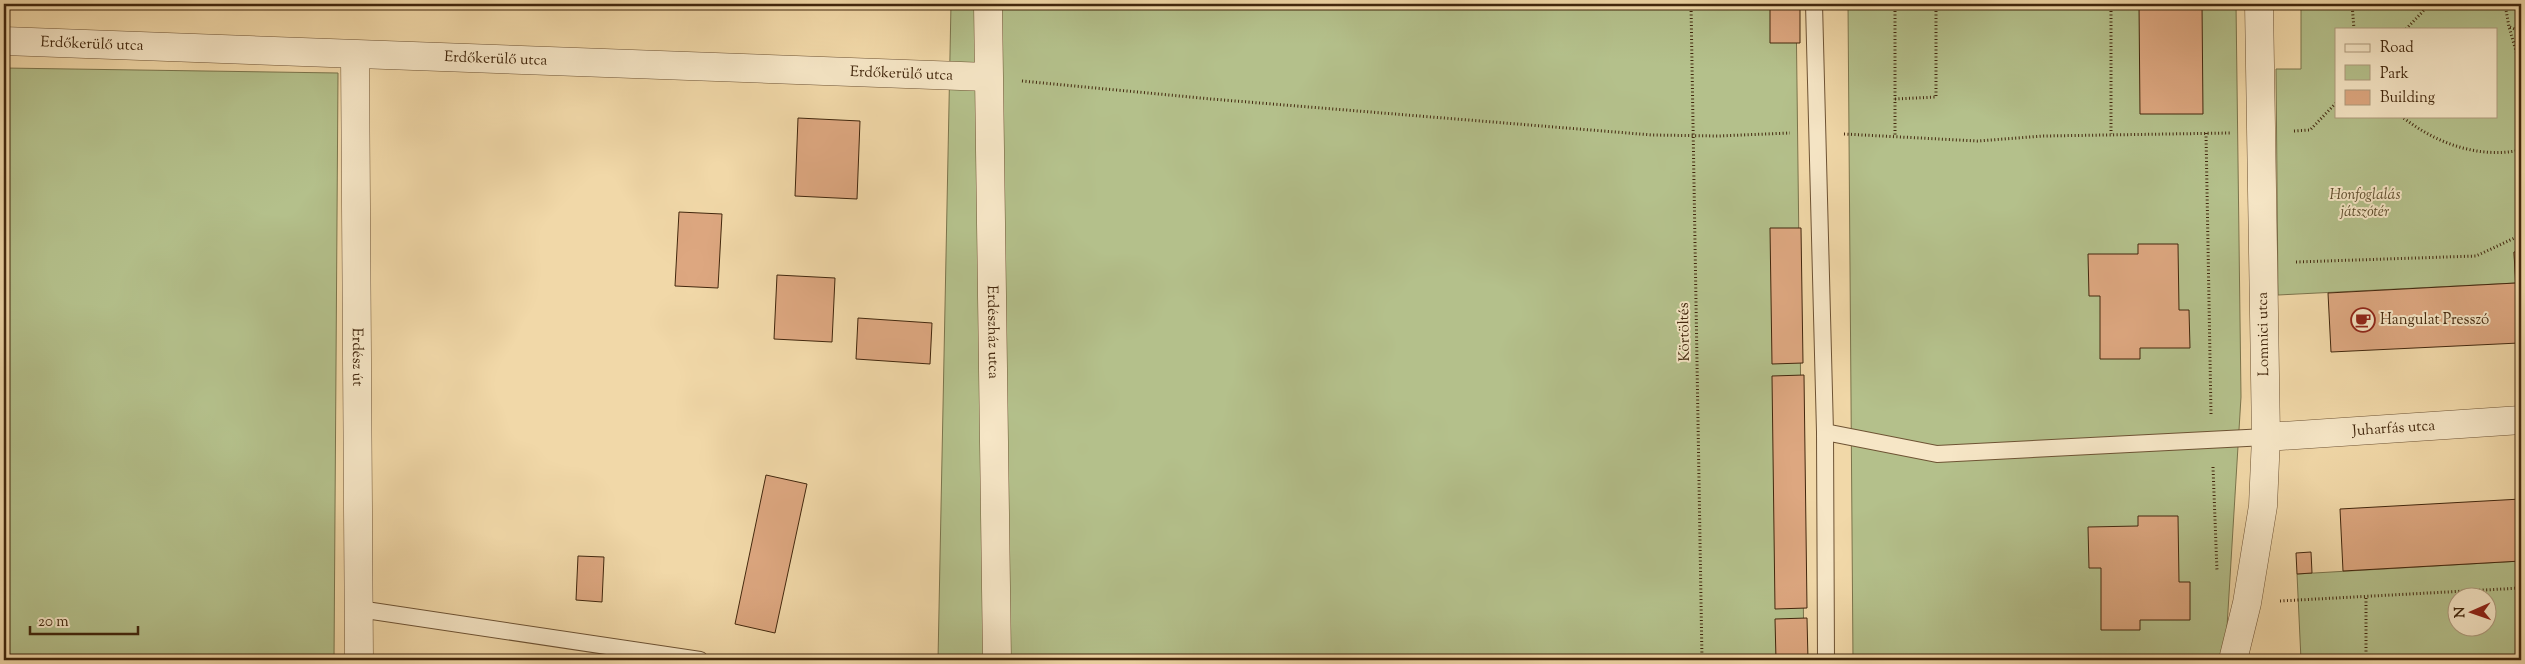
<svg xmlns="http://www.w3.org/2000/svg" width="2525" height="664" viewBox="0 0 2525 664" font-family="'Sorts Mill Goudy',serif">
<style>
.green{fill:#b4c08b;stroke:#7b744c;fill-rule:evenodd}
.building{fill:#dda780;stroke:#42270d}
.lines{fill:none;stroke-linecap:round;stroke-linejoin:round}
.service-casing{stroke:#6e5334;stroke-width:18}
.minor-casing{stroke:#6e5334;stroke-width:29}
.path{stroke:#42270d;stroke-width:3;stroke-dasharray:1 2.5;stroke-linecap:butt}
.service{stroke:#f6e6c6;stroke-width:16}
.minor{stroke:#f6e6c6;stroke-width:28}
.labels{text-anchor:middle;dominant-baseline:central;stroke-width:4;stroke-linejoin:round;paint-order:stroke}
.street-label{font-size:15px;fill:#42270d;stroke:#f6e6c6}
.park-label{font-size:15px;font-style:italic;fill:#5e4d2c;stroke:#f6e6c6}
.poi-label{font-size:15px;fill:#42270d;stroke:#f6e6c6;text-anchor:start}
</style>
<rect width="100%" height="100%" fill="#f1d8a8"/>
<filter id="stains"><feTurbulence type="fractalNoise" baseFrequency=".004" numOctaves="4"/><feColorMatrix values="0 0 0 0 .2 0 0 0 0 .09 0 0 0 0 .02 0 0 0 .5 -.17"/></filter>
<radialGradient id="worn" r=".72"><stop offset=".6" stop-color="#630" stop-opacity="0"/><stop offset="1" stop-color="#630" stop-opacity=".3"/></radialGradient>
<path class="green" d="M951 4H1796L1804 660H938Z
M1848 4H2236L2241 397 2225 660H1853Z
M2301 4H2521V251L2514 252 2516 283 2278 295 2276 69H2301ZM2336 29H2496V116H2336Z
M4 68 338 73 334 660H4Z
M2521 561V660H2301L2297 574ZM2458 596H2488V626H2458Z"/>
<path class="building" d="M1770 4H1800V43H1770Z
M2139 4H2202L2203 114H2140Z
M798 118 860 121 857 199 795 196Z
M679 212 722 214 718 288 675 286Z
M1770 228H1801L1803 363 1772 364Z
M2138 244H2178L2179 310H2189L2190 348H2140V359H2100V296H2089L2088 254H2138Z
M2514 252H2521V311H2517Z
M777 275 835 278 832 342 774 339Z
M2516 283 2519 343 2331 352 2328 293Z
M858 318 932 323 930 364 856 359Z
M1804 375 1807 608 1775 609 1772 376Z
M766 475 807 484 775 633 735 624Z
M2521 499V561L2343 571 2340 509Z
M2138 516H2178L2179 582H2190V620H2140V630H2101V568H2089L2088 527 2138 526Z
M2311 552 2312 573 2297 574 2296 553Z
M578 556 604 557 602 602 576 600Z
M1807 618 1808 660H1776L1775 619Z
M392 657H442V660H392Z"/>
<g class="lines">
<g class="service-casing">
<path id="service" d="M1814 4 1825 432 1826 660
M1825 432 1937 454 2266 437
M359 609 700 660"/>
</g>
<g class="minor-casing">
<g id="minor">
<path id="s1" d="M988 4 997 660"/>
<path id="s2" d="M4 41 988 77"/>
<path id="s3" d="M355 55 359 660"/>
<path id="s4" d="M2266 437 2521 420"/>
<path d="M2233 660 2247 603 2263 506 2266 437 2259 4"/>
</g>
</g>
<path class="path" d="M1691 4 1702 660
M1895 4V135
M2111 4V134
M2352 4 2354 29
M2505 4 2509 27 2521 68
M2510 27 2521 32
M2406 29 2430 4
M1022 81 1211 99 1652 135 1718 136 1790 133
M1895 99 1936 97V4
M2401 116C2435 143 2478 159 2521 150
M2294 131 2310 130 2336 103
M2206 133 2211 414
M1844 134 1977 141 2044 136 2230 133
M2296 262 2476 256 2521 235
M2213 467 2217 571
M2366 598V660
M2280 601 2521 588"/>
<use href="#service" class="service"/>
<use href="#minor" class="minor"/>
</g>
<defs>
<g id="cafe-ring" transform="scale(1.25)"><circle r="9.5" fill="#f6e6c6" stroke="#8f2418" stroke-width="1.5"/><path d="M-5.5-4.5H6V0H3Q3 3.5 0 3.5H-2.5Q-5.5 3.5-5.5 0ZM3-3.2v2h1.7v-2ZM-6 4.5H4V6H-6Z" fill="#8f2418"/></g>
</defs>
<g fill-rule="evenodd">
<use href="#cafe-ring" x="2363" y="320"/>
</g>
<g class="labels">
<g class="street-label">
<text stroke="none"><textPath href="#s2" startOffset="88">Erdőkerülő utca</textPath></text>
<text stroke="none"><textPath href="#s2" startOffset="492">Erdőkerülő utca</textPath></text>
<text stroke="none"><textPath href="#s2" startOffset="898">Erdőkerülő utca</textPath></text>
<text stroke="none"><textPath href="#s1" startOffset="328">Erdészház utca</textPath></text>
<text transform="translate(1685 332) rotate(-91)">Körtöltés</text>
<text transform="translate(2264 334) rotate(-91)">Lomnici utca</text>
<text stroke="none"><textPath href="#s3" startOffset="302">Erdész út</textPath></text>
<text stroke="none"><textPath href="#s4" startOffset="128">Juharfás utca</textPath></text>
</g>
<g class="park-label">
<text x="2365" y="195">Honfoglalás<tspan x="2365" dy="17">játszótér</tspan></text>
</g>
<g class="poi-label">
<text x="2380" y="320">Hangulat Presszó</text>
</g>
</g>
<rect width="2525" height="664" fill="none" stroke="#f1d8a8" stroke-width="20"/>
<rect x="5" y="5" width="2515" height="654" fill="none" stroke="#42270d" stroke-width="2.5"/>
<rect x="10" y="10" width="2505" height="644" fill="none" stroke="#42270d"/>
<rect x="2335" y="28" width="162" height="90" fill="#f6e6c6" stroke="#ae9a7c"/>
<rect x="2345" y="44" width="25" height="8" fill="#f6e6c6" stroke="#ae9a7c"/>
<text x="2380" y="52" font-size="15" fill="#42270d">Road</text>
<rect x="2345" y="65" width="25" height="15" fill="#b4c08b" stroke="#ae9a7c"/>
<text x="2380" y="78" font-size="15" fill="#42270d">Park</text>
<rect x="2345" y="90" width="25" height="15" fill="#dda780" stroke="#ae9a7c"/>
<text x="2380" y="102" font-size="15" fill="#42270d">Building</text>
<g transform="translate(2472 612) rotate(268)"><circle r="24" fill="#f6e6c6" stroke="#ae9a7c"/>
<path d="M0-4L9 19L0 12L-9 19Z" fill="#8f2418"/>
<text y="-8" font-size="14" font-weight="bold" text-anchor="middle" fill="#42270d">N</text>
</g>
<path d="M30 626v8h108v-8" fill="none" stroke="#42270d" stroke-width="2.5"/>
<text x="38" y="626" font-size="15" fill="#42270d" stroke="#f6e6c6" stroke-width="4" paint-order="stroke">20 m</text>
<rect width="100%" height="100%" filter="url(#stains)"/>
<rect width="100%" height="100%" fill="url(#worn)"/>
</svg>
